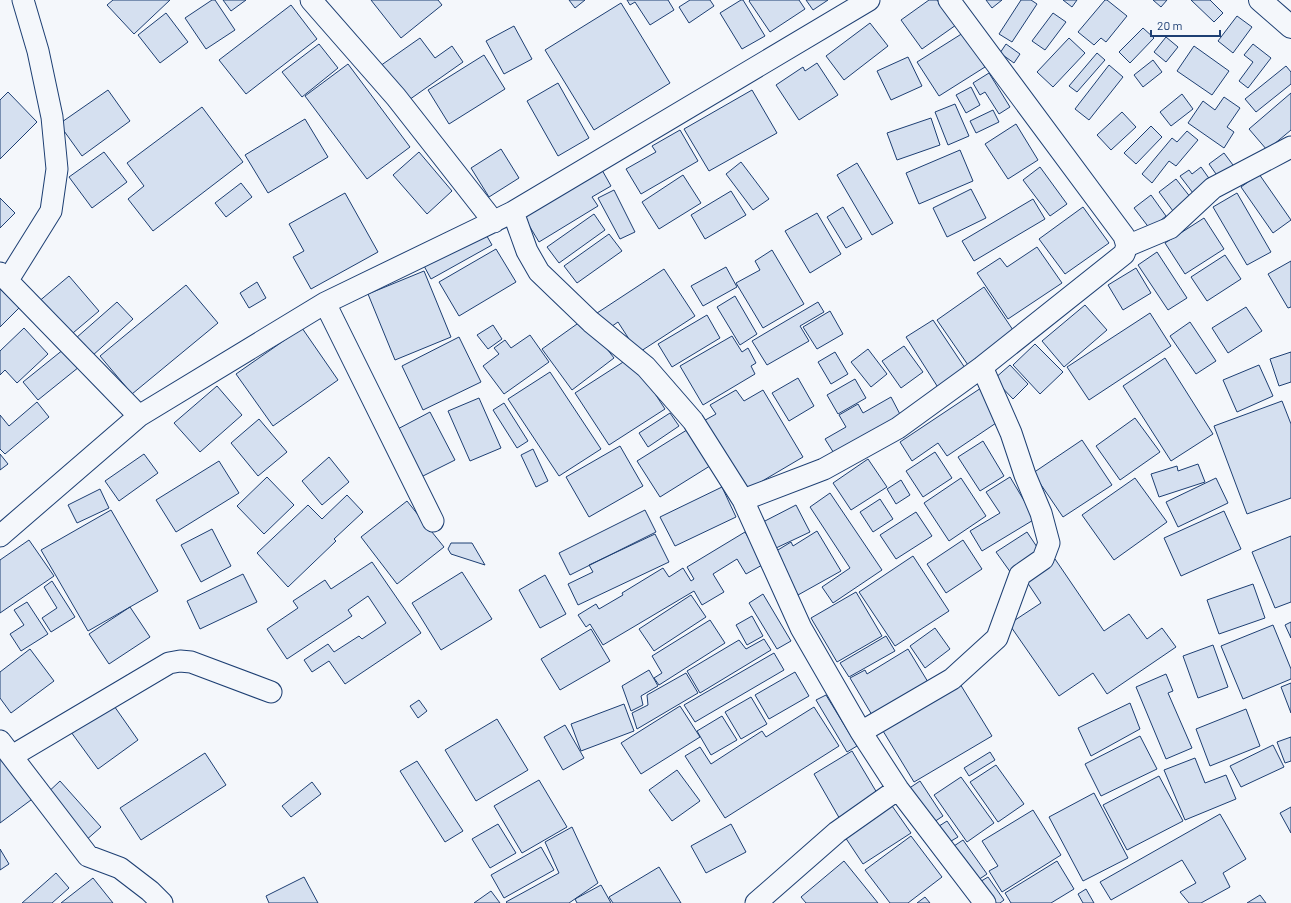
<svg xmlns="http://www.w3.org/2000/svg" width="1291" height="903" viewBox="0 0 1291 903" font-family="Barlow,sans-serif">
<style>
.building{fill:#d5e0f0;stroke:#1d3f73}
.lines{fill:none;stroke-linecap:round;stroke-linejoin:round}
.street-casing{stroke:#1d3f73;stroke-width:23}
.primary-casing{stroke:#1d3f73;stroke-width:24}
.street{stroke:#f4f7fb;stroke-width:21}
.primary{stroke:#f4f7fb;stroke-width:22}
</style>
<rect width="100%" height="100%" fill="#f4f7fb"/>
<path class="building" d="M113 0H170L134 34 107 5Z
M212 0H215L235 30 206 49 185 18Z
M223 0H246L231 11Z
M371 0H438L442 5 401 38Z
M569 0H585L575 8Z
M627 0H668L674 10 650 25 635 2 630 5Z
M690 0H710L714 6 689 23 679 7Z
M741 0H743L765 36 742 49 720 13Z
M750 0H799L805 9 770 32 749 1Z
M806 0H828L813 10Z
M929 0H937L956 25 922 49 901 20Z
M986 0H1002L992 8Z
M1021 0H1031L1037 4 1012 42 999 34Z
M1063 0H1077L1072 7Z
M1105 0H1107L1127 16 1106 42 1101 38 1094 45 1078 32Z
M1153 0H1167L1161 7Z
M1191 0H1210L1223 13 1214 22Z
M621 3 670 83 594 130 545 50Z
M291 5 317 39 246 94 219 60Z
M166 13 188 42 160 63 138 35Z
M1053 13 1066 22 1045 50 1032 41Z
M1237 16 1252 27 1233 53 1218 41Z
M870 23 888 46 844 80 826 56Z
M514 26 532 59 504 74 486 41Z
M1143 28 1154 38 1130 63 1119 52Z
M963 33 985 67 939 96 917 62Z
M1166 37 1178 47 1166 62 1154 52Z
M420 38 435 58 452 46 463 62 406 102 380 66Z
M1069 38 1085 53 1053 87 1037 72Z
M319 44 338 68 302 97 282 72Z
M1006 44 1020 54 1014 63 1000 53Z
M1253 44 1271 58 1248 88 1239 81 1253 62 1244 55Z
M1194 46 1229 71 1212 95 1177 71Z
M1097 53 1105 60 1077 92 1069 86Z
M484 55 505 89 449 124 428 90Z
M908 57 922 86 891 100 877 71Z
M1153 60 1162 72 1143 87 1134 75Z
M817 63 838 95 799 120 776 85 803 67 805 71Z
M348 64 410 147 367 179 305 96Z
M1109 65 1123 77 1089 120 1075 109Z
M1286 66 1291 72V84L1256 112 1245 99Z
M989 73 1010 107 999 114 985 92 980 95 973 83Z
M558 83 589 138 558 156 527 101Z
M971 87 980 105 966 113 956 95Z
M108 90 130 121 82 156 59 124Z
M752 90 777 133 709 171 684 129Z
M8 92 37 122 0 159V100Z
M1291 93V130L1267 150 1249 129Z
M1182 94 1193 109 1171 126 1160 112Z
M1224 97 1240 108 1227 127 1234 132 1224 148 1188 123 1203 101 1215 110Z
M955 104 969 136 948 145 935 112Z
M202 107 243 162 153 231 128 199 144 186 127 163Z
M993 110 999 122 976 133 970 121Z
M1122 112 1136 127 1111 150 1097 135Z
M931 118 940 145 897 160 887 133Z
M305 119 328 157 268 193 245 155Z
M1016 124 1038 160 1008 179 985 144Z
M1151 126 1162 137 1136 164 1124 153Z
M680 130 698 161 641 194 626 169 656 152 652 146Z
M1187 131 1198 140 1176 166 1169 161 1152 183 1142 174 1172 138 1177 142Z
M501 149 519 178 489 197 471 168Z
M960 150 973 181 919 204 906 173Z
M104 152 127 182 92 208 69 177Z
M419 152 452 191 427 214 393 175Z
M1224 153 1236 169 1221 181 1209 164Z
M741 162 769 199 753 210 726 174Z
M857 163 893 223 872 235 837 175Z
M1040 167 1067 204 1050 216 1023 180Z
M1201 167 1213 184 1196 197 1180 176 1189 170 1192 174Z
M602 170 611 186 592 197 598 206 539 242 524 217Z
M1259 174 1291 220 1273 233 1241 187Z
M683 175 701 203 659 229 642 202Z
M1176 179 1191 198 1173 211 1159 192Z
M241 183 252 197 226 217 215 203Z
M971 189 986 218 947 237 933 208Z
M614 190 635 232 620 239 598 198Z
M731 191 746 215 705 239 691 215Z
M345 193 378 252 311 289 293 257 304 251 289 224Z
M1237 193 1271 252 1247 265 1213 207Z
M1151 195 1166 216 1150 229 1134 208Z
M0 198 15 213 0 228Z
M1033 199 1045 219 974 261 962 241Z
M843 207 862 239 846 248 827 217Z
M1083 207 1109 243 1065 274 1039 239Z
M817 213 841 254 810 273 785 231Z
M594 214 605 230 559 263 547 247Z
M1204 218 1224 249 1185 274 1165 243Z
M484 231 492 245 431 279 423 264Z
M609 234 622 251 577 283 564 266Z
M1037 247 1062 283 1008 319 977 273 1000 258 1007 267Z
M496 249 516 282 459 316 439 282Z
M772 250 804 304 763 328 736 283 760 270 755 261Z
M1157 252 1187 298 1168 310 1138 265Z
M1225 255 1241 279 1207 301 1191 277Z
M1291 261V307L1288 308 1268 274Z
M726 267 737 287 703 306 691 286Z
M1136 268 1151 293 1123 310 1108 285Z
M664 269 695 316 638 353 618 322 605 331 594 315Z
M424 271 451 337 395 360 368 294Z
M69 276 99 311 67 338 37 303Z
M257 282 266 298 249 308 240 293Z
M186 285 218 323 132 394 100 356Z
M984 287 1015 333 968 365 937 320Z
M0 289 19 308 0 327Z
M735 296 757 334 740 345 717 307Z
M117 302 133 319 92 356 76 338Z
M818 302 824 312 800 326 809 341 767 365 752 341Z
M1085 305 1107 330 1064 367 1042 341Z
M1246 307 1262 331 1228 353 1212 328Z
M830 311 843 334 817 349 803 327Z
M1150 313 1171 346 1089 400 1067 367Z
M707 315 720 338 672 367 658 344Z
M584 319 614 358 572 390 542 349Z
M933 320 967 371 939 389 906 337Z
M1190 322 1216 361 1196 374 1170 336Z
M493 325 502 339 488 349 477 335Z
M24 328 48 354 17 383 5 370 0 375V351Z
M302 328 338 380 273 426 236 374Z
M530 335 549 362 504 394 483 366 499 354 494 348 505 340 511 348Z
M732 336 742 352 748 348 756 363 751 366 755 374 703 405 680 366Z
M459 337 481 382 423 410 402 366Z
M1035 344 1063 372 1040 394 1013 365Z
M904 346 923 372 901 388 882 361Z
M64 349 79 367 38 400 23 382Z
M868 349 887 374 871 387 851 362Z
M835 352 848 374 831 384 818 362Z
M1291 352V382L1279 386 1270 359Z
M631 357 665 409 609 445 575 393Z
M1165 358 1213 434 1171 461 1123 386Z
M1010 365 1028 384 1013 399 994 379Z
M1259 365 1273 396 1237 412 1223 380Z
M550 372 601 449 559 476 508 399Z
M798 378 814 406 789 421 772 393Z
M855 379 866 398 838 414 827 395Z
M217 386 242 415 200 452 174 423Z
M981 388 1002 419 947 456 938 443 912 461 900 442Z
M736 390 744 401 763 390 803 457 742 493 700 423 716 414 710 405Z
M891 397 903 420 837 458 825 439 846 427 839 415 858 404 863 413Z
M479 398 501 448 470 461 448 411Z
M1282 401 1291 424V498L1247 514 1214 426Z
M37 402 49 417 5 454 0 449V415L9 426Z
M504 403 528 441 517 448 493 410Z
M430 412 455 460 417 479 392 432Z
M670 413 679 426 648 447 639 433Z
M1135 418 1160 452 1120 480 1096 446Z
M259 419 287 452 258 476 231 443Z
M690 428 713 464 660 497 637 461Z
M1082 440 1112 485 1063 517 1033 473Z
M983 441 1004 476 980 491 958 457Z
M620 446 643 486 589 517 566 477Z
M533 449 548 481 536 487 521 455Z
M935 452 952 478 923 497 906 471Z
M0 454 8 464 0 470Z
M144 454 158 473 119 501 105 481Z
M329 457 349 482 322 505 302 481Z
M868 459 887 487 851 510 833 483Z
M219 461 239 493 176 532 156 500Z
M1198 464 1205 482 1159 497 1151 474 1177 466 1178 471Z
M267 477 294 505 264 534 237 506Z
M1010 477 1035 519 982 551 970 531 1000 513 986 492Z
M961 478 986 516 949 541 924 503Z
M1135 478 1167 522 1114 560 1082 515Z
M1216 478 1228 503 1178 527 1166 502Z
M901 480 910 495 896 504 887 489Z
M722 487 736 517 675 546 660 517Z
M100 489 109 508 77 523 68 505Z
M830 493 882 570 833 603 822 587 850 568 810 507Z
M347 495 363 512 334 539 336 541 288 587 257 553 308 505 322 519Z
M880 499 893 519 873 532 860 512Z
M407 501 444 547 397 584 361 537Z
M796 505 810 532 776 548 763 522Z
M111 510 158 591 88 631 41 550Z
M645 510 656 532 570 575 559 553Z
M1224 511 1241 549 1181 576 1164 538Z
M916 512 932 536 896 559 880 535Z
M212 529 231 566 201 582 181 545Z
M817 531 841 571 798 595 773 553 791 542 793 546Z
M745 532 764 564 746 574 737 559 713 574 724 592 702 605 694 591 603 645 590 624 586 627 578 615 596 604 599 609 623 595 622 593 663 568 669 577 683 568 691 581 694 579 687 567Z
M1027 532 1041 553 1011 573 996 552Z
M655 534 669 562 578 605 568 584 593 572 589 565Z
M1291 536V602L1275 608 1252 552Z
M29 540 54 576 0 613V560Z
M963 540 982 569 946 593 927 564Z
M451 543H472L485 565 451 554 448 549Z
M913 556 949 611 895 646 859 592Z
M1055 559 1104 631 1129 614 1147 639 1162 628 1176 647 1107 694 1093 673 1059 696 1009 624 1041 603 1025 579Z
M372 562 421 633 345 684 329 661 312 672 304 660 328 644 334 652 359 636 362 639 386 623 368 596 348 610 352 616 287 659 267 629 298 608 293 601 325 580 331 589Z
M462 572 492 619 441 650 412 603Z
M243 574 257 602 200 629 187 601Z
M545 575 566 614 540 628 519 590Z
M52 581 75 617 51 632 42 618 57 608 44 587Z
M1253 584 1265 618 1219 634 1207 600Z
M856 592 882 636 837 662 811 618Z
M763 594 791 641 777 649 749 603Z
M691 595 706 617 654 651 639 629Z
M27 602 48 634 21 651 10 634 24 625 14 610Z
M130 607 150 637 109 664 89 634Z
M752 616 763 636 747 645 736 625Z
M710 620 725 643 659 685 654 678 662 673 652 656Z
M1291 622V638L1285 625Z
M1273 625 1291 669V679L1243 699 1221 646Z
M935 628 950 649 925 668 910 646Z
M591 629 610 661 560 690 541 659Z
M886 636 895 651 849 677 840 663Z
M764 639 771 650 700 693 687 671 739 640 746 649Z
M1213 645 1228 687 1198 698 1183 656Z
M30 649 54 681 11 713 0 698V672Z
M908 649 931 687 875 720 850 678 865 670 867 674Z
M774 653 784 670 695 722 684 705Z
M649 670 658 686 641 696 643 705 631 711 622 686Z
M795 672 809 696 769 719 755 695Z
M686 673 698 693 637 729 632 713 648 705 647 695Z
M1166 674 1173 691 1168 693 1192 748 1166 759 1136 687Z
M957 679 992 736 914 782 880 726Z
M1291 683V713L1281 687Z
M826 695 857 746 847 752 816 700Z
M751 697 767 724 741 739 725 712Z
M419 700 427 711 418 718 410 706Z
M112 703 138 740 98 769 71 732Z
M1130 703 1140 729 1091 756 1078 728Z
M624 704 634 731 581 751 571 724Z
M680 706 700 737 641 774 621 743Z
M814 707 839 746 725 818 685 756 700 747 711 764 762 731 766 737Z
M1246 709 1260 746 1210 766 1196 729Z
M722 716 737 740 711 755 697 731Z
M497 719 528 770 476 801 445 750Z
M565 725 584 758 563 770 544 737Z
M1140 736 1157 769 1101 796 1085 764Z
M1291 737V761L1285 763 1277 742Z
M1273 745 1284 767 1241 787 1230 766Z
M0 750 35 797 0 823Z
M852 751 880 798 841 821 814 774Z
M990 752 995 760 969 776 964 768Z
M205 753 226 785 141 840 120 808Z
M1195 758 1205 783 1226 775 1236 799 1185 820 1164 770Z
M417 761 463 831 445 842 400 771Z
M996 765 1024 804 998 822 970 782Z
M677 770 700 801 672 821 649 790Z
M1159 776 1183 821 1127 850 1103 805Z
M961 777 994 823 967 842 934 795Z
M539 780 567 827 522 853 494 806Z
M60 781 101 827 85 841 44 796Z
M920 781 943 816 931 824 908 789Z
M312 782 321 794 291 817 282 806Z
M1094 793 1128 858 1083 881 1049 817Z
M890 803 911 833 863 864 843 834Z
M1291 807V833L1280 813Z
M1033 810 1061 855 1002 892 989 871 998 866 982 841Z
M1220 814 1246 859 1223 873 1230 887 1201 903H1189L1180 892 1196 883 1182 860 1111 900 1100 882Z
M947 821 958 837 946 844 936 828Z
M498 824 516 853 490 868 472 839Z
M731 824 746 852 706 873 691 846Z
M572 827 598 883 569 903H507L506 902 559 873 545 842Z
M911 836 942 877 908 903H890L865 870Z
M963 840 987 874 975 882 951 848Z
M541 847 554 870 504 898 491 875Z
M0 849 9 864 0 870Z
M844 861 878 903H806L801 897Z
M1057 861 1074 889 1051 903H1011L1005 893Z
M659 867 681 903H613L609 897Z
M56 873 69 888 52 903H22Z
M304 877 318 903H269L266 896Z
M988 877 1004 900 1000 903H991L978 883Z
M93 878 113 903H61Z
M601 885 611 903H577L575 899Z
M1086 889 1094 903H1083L1078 894Z
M491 891 500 903H474Z
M1260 895 1266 903H1247Z
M925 897 930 903H917Z"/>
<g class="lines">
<g class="street-casing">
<path id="street" d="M311 0 396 97 494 222
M513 212 527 251 539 272 591 322 646 367 693 421 743 500 801 628 861 732 898 789 985 903
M1127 246 1170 228 1213 188 1291 147
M0 273 139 416
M8 280 51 211 57 169 52 117 38 51 23 0
M325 303 433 521
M743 500 824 469 898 428 982 367 1124 254 1127 246 1124 236 949 0
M0 536 139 416 325 303 513 212 869 0
M861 732 952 679 997 638 1020 575 1043 559 1049 543 1041 513 1025 475 1011 433 982 367
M0 741 88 856 120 868 150 891 162 903
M12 756 169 663 180 661 191 662 271 692
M756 903 837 832 898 789"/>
</g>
<g class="primary-casing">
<path id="primary" d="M1260 0 1291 27"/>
</g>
<use href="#street" class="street"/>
<use href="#primary" class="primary"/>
</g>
<path d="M1151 30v6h69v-6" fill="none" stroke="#1d3f73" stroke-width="2"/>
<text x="1157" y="30" font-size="12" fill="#1d3f73" stroke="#f4f7fb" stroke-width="3" paint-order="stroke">20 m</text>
</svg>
